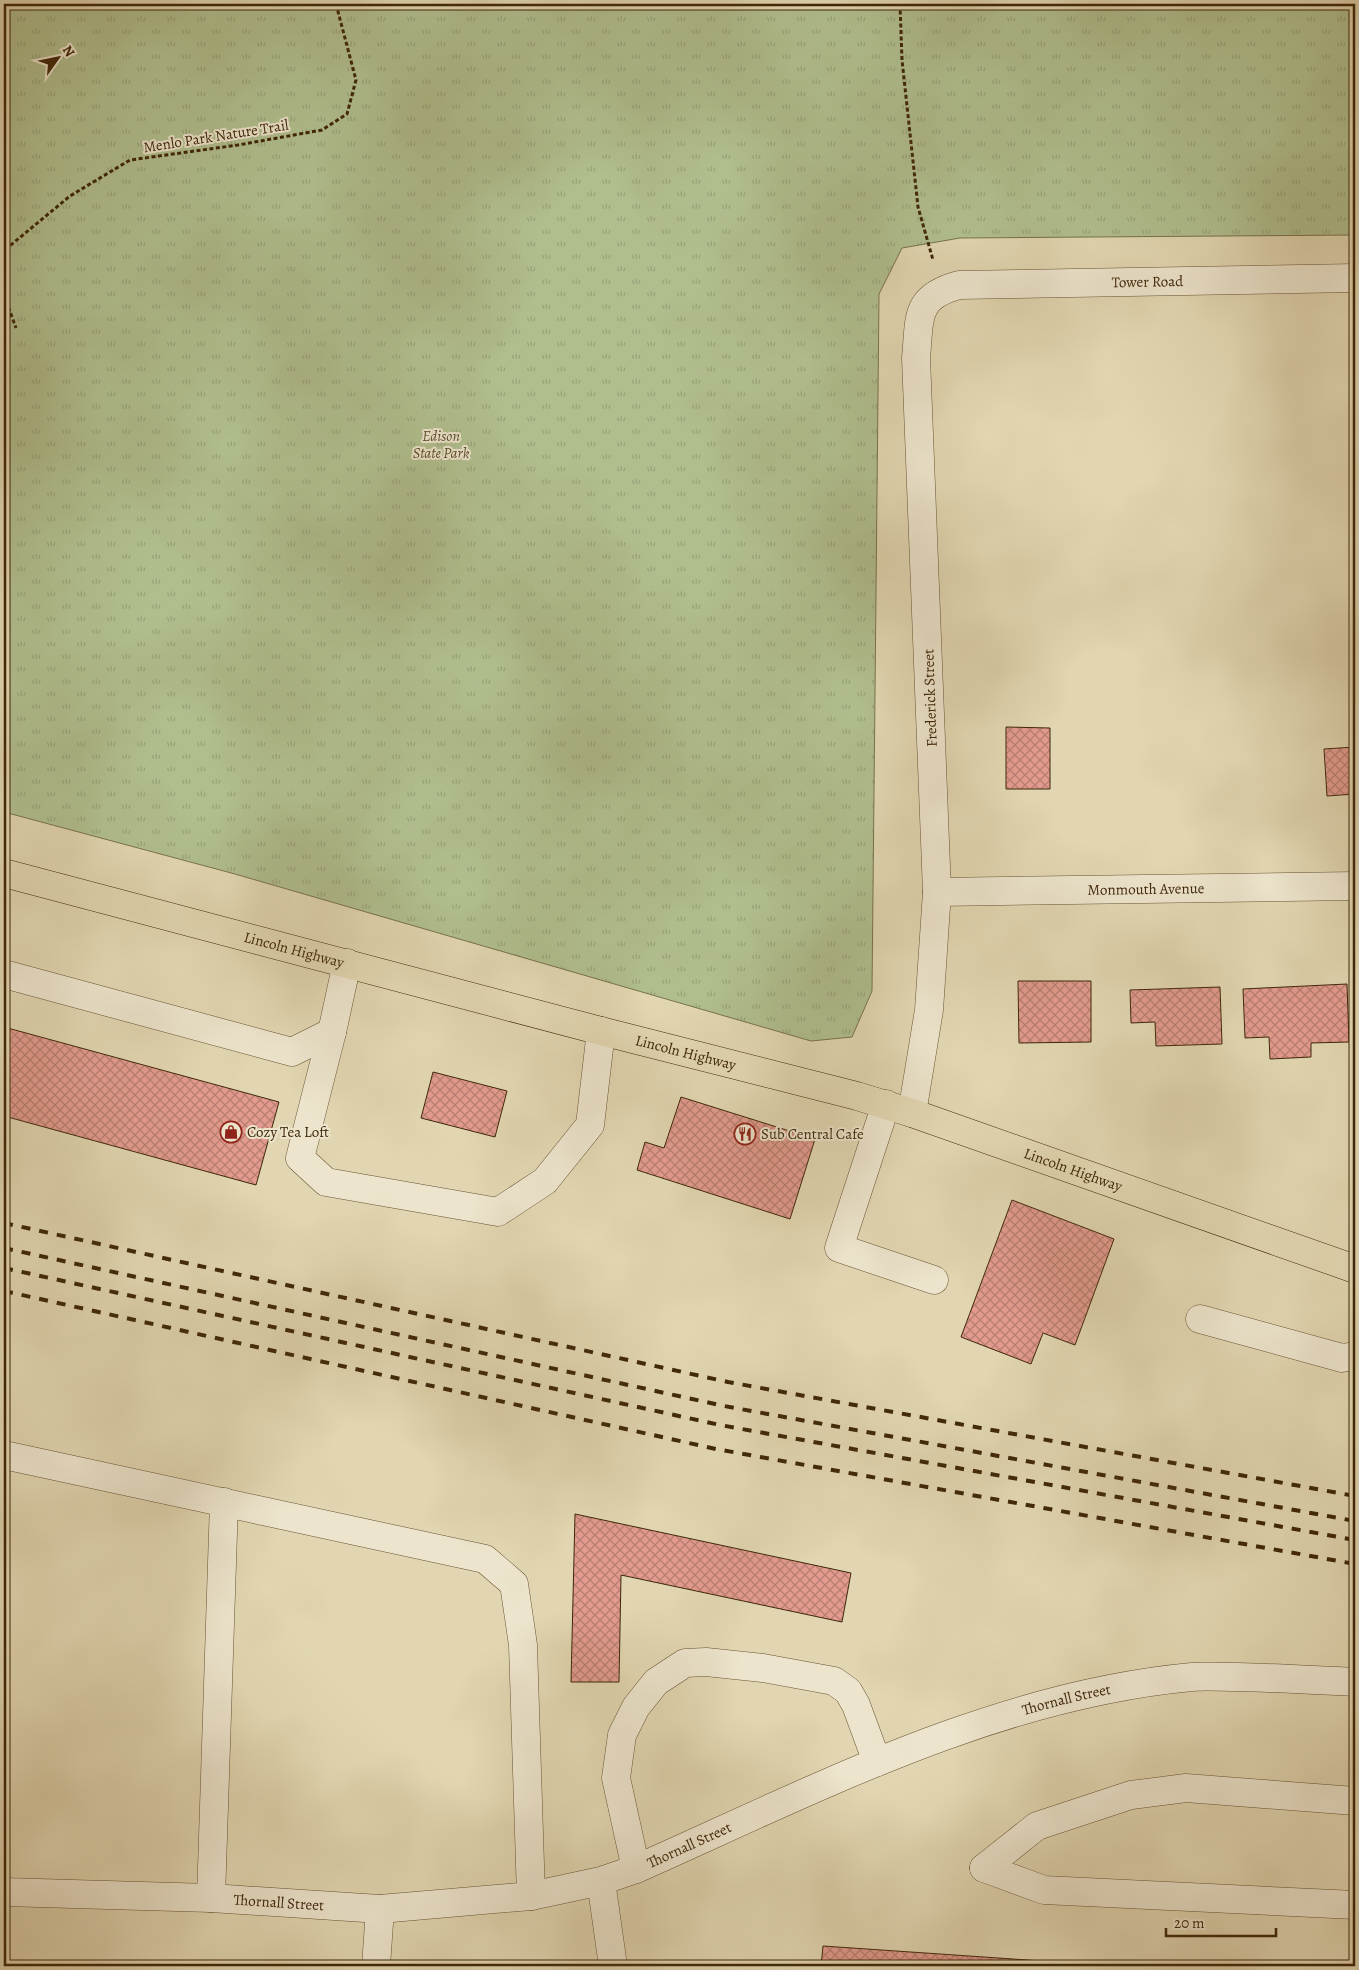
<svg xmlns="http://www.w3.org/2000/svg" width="1359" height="1970" viewBox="0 0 1359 1970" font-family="Alegreya,serif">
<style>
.park{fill:url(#park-tufts);stroke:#78724c}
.building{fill:url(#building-cross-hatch);stroke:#3f2709}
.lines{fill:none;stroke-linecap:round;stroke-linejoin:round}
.minor-casing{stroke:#685333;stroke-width:29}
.major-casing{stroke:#3f2709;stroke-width:29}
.path{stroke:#3f2709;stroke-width:3;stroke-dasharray:4 2.5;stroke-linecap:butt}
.minor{stroke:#ece4cc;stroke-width:28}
.major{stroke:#e1d6b1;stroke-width:28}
.rail{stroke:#3f2709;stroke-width:4;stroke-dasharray:9 9;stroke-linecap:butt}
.labels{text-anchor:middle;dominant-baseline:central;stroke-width:4;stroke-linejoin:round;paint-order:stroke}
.street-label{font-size:15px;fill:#3f2709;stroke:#ece4cc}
.park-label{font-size:15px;font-style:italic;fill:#5b4d2a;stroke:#ece4cc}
.poi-label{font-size:15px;fill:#3f2709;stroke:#ece4cc;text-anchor:start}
</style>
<defs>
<pattern id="park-tufts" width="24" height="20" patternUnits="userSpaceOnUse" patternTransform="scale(1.25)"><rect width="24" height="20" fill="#b0be8e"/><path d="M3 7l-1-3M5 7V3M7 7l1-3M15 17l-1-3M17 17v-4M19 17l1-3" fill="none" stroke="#98a379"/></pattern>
<pattern id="building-cross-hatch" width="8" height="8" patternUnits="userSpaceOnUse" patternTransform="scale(1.25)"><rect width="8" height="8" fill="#e29b8e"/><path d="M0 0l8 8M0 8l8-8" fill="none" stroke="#b97e72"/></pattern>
</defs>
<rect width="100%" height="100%" fill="#e1d6b1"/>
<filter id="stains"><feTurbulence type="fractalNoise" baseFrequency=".004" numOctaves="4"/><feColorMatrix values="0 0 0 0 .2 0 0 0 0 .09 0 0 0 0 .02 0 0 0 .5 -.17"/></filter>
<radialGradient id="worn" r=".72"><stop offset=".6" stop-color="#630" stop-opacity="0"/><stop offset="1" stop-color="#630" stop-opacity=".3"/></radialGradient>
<path class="park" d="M4 4H1355V235L960 238 902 248 879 294 872 991 852 1037 811 1041 235 874 4 812Z"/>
<path class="building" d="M1006 727 1050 728V789H1006Z
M1355 747V794L1327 796 1324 749Z
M1018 981H1091V1042L1019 1043Z
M1347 984 1349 1042 1311 1043V1057L1270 1059 1269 1037 1245 1038 1243 989Z
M1220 987 1222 1044 1156 1046 1155 1022 1131 1023 1130 990Z
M4 1027 279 1102 256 1185 4 1116Z
M433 1072 507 1091 495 1137 421 1118Z
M681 1097 815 1139 790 1219 637 1170 645 1142 664 1148Z
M1012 1200 1114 1239 1075 1345 1043 1333 1031 1364 961 1337Z
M575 1514 851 1573 842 1622 621 1575 619 1682H571Z
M823 1946 1115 1966H821Z"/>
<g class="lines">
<g class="minor-casing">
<g id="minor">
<path id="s1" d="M937 892 1355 886"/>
<path d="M4 974 292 1052 332 1032 347 963"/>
<path d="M332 1032 300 1158 326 1182 498 1212 545 1181 590 1125 601 1031"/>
<path d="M886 1104 839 1248 934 1280"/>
<path id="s2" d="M912 1113 929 1010 937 892 916 358C920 318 914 297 959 285L1355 278"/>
<path d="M1200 1319 1342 1358 1355 1356"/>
<path d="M4 1455 485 1559 514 1584 523 1645 531 1896"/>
<path d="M984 1868 1037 1826 1131 1795 1186 1788 1355 1801"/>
<path d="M984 1868 1044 1890 1355 1905"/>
<path d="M636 1869 616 1778 622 1735 636 1707 656 1682 685 1663 706 1662 763 1668 834 1681 848 1691 856 1705 877 1762"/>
<path d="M601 1881 613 1966"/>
<path id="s3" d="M4 1892 211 1898 380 1909 531 1896 601 1881 636 1869C814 1790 995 1695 1192 1677 1207 1676 1223 1677 1238 1677 1277 1678 1316 1680 1355 1682"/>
<path d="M211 1898 224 1502"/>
<path d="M376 1966 380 1909"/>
</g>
</g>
<g class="major-casing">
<g id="major">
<path id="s4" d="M4 873 601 1031 857 1096 912 1113 1355 1269"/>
</g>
</g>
<path class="path" d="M900 4 902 60 918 207 933 260
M4 256 6 249 70 196 130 160 238 145 322 130 347 114 356 80 336 4
M4 295 16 328"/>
<use href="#minor" class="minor"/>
<use href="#major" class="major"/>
<path class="rail" d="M4 1223 728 1382 1355 1496
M4 1248 724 1406 1355 1521
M4 1268 720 1425 1355 1540
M4 1291 716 1449 1355 1564"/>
</g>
<defs>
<g id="shop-ring" transform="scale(1.125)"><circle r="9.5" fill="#ece4cc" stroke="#8f2418" stroke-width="1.5"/><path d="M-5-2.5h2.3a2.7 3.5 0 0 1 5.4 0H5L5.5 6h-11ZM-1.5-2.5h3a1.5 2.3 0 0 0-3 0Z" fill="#8f2418"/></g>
<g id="restaurant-ring" transform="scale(1.125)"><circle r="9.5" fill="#ece4cc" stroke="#8f2418" stroke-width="1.5"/><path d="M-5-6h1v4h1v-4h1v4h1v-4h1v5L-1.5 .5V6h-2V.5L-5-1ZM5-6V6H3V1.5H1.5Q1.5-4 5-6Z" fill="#8f2418"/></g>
</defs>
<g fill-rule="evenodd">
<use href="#shop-ring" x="231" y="1132"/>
<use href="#restaurant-ring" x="745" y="1134"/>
</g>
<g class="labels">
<g class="street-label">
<text transform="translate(216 136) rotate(-9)">Menlo Park Nature Trail</text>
<text stroke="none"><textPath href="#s2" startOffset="1040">Tower Road</textPath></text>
<text transform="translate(930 698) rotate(-92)">Frederick Street</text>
<text stroke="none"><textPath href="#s1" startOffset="209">Monmouth Avenue</textPath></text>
<text stroke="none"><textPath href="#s4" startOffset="300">Lincoln Highway</textPath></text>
<text stroke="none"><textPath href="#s4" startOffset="705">Lincoln Highway</textPath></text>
<text stroke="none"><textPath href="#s4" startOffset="1110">Lincoln Highway</textPath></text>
<text stroke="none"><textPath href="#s3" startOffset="1100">Thornall Street</textPath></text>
<text stroke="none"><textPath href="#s3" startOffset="695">Thornall Street</textPath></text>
<text stroke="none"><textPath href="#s3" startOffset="275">Thornall Street</textPath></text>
</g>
<g class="park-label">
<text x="441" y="436">Edison<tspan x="441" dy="17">State Park</tspan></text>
</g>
<g class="poi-label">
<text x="247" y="1132">Cozy Tea Loft</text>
<text x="761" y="1134">Sub Central Cafe</text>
</g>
</g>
<rect width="1359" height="1970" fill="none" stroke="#e1d6b1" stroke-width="20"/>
<rect x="5" y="5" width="1349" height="1960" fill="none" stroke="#3f2709" stroke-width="2.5"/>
<rect x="10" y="10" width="1339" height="1950" fill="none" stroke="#3f2709"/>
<g transform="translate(58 58) rotate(57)" stroke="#ece4cc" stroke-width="4" paint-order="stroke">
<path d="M0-4L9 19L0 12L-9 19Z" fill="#3f2709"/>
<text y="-8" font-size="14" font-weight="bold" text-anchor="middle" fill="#3f2709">N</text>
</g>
<path d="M1166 1928v8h110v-8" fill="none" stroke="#3f2709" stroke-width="2.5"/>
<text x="1174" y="1928" font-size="15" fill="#3f2709" stroke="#ece4cc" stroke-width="4" paint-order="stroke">20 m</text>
<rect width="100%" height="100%" filter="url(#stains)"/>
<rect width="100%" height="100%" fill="url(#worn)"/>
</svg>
